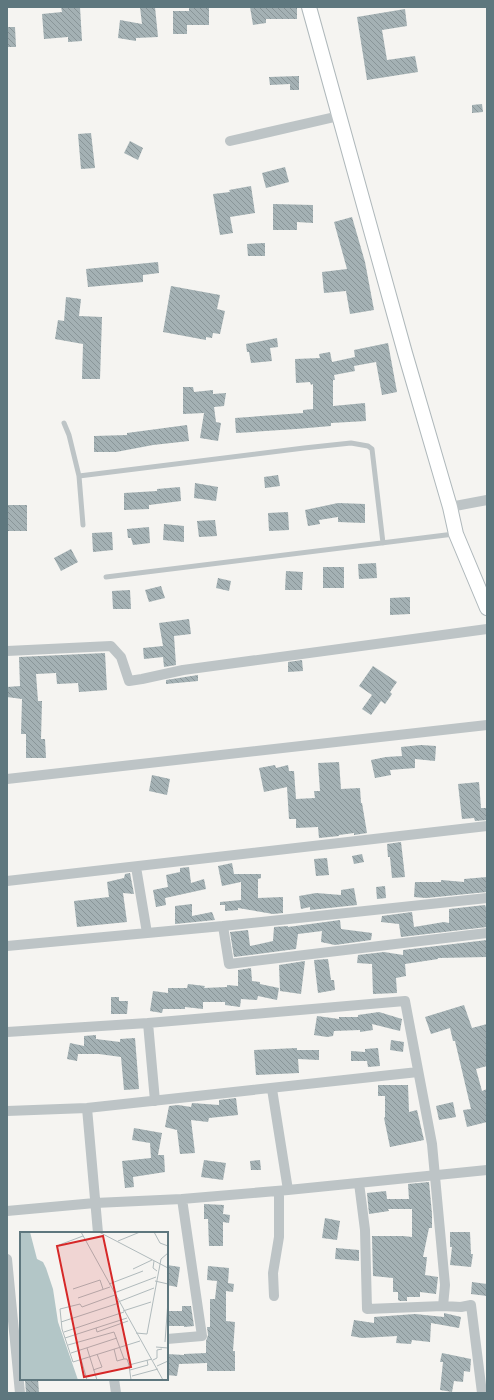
<svg xmlns="http://www.w3.org/2000/svg" width="494" height="1400" viewBox="0 0 494 1400" font-family="'Alegreya Sans',sans-serif">
<style>
.building{fill:url(#building-back-hatch)}
.lines{fill:none;stroke-linecap:round;stroke-linejoin:round}
.secondary-casing{stroke:#afb8bb;stroke-width:16}
.lane{stroke:#bdc4c6;stroke-width:5}
.street{stroke:#bdc4c6;stroke-width:10}
.secondary{stroke:#fff;stroke-width:14}
.inset-road{fill:none;stroke:#b0babc;stroke-width:1}
.view{fill:#d62828;fill-opacity:0.15;stroke:#d62828;stroke-width:2}
.inset-edge{fill:none;stroke:#5e777e;stroke-width:2}
</style>
<defs>
<pattern id="building-back-hatch" width="6" height="6" patternUnits="userSpaceOnUse"><rect width="6" height="6" fill="#a4b1b4"/><path d="M-1 5l2 2M0 0l6 6M5-1l2 2" fill="none" stroke="#899598"/></pattern>
</defs>
<rect width="100%" height="100%" fill="#f5f4f1"/>
<path class="building" d="M61 7H80L82 41 68 42V37L44 39 42 14 62 12Z
M140 7H155L158 37 136 38V41L118 38 120 20 142 24Z
M189 7H209V25H187V34H173V11H189Z
M250 7H297V19H266V23L253 25Z
M405 9 407 26 382 30 387 60 415 56 418 72 367 80 357 17Z
M7 27H15L16 47H7Z
M299 76V90H290V84L270 85 269 77Z
M482 104 483 112 472 113V105Z
M91 133 95 168 81 169 78 134Z
M130 141 143 148 138 160 124 153Z
M285 167 289 182 266 188 262 173Z
M251 186 255 213 230 217 233 233 220 235 213 194 230 192 229 190Z
M273 204 313 205V223L297 222V230H273Z
M352 217 365 262 374 310 350 314 346 291 324 293 322 272 347 269 334 222Z
M265 243V256H248L247 244Z
M158 262 159 273 143 275V282L88 287 86 269Z
M171 286 220 295 217 309 225 311 220 334 213 333 212 338 206 337V340L163 332Z
M66 297 81 299 79 316 102 317 100 379H82L83 344 55 339 58 320 64 321Z
M277 338 278 347 270 348 272 361 251 363 249 352H247L246 344Z
M388 343 397 392 382 395 376 362 354 366 355 371 334 375 335 380H333V406L365 403 366 421 331 423V426L296 429 236 433 235 418 303 413V410L313 409V384L311 385 310 382 296 383 295 359 320 358 319 354 330 352 332 362 355 357 354 350Z
M183 387H193L194 392 213 390V394L226 393 224 406 214 407 216 422 221 423 218 441 200 438 204 413 183 414Z
M187 425 189 441 153 445 116 452H94V436L127 435V433Z
M278 475 280 486 265 488 264 477Z
M195 483 218 487 216 501 194 498Z
M180 487 181 501 149 505V509L124 510V493L157 491V489Z
M338 503 365 504V523L338 522V517L319 520 320 524 308 526 305 510Z
M8 505H27V531H8Z
M288 512 289 530 269 531 268 513Z
M215 520 217 536 199 537 197 521Z
M164 524 184 526V542L163 540Z
M149 527 150 543 133 545 131 538H128L127 529Z
M112 532 113 550 93 552 92 533Z
M71 549 78 562 61 571 54 558Z
M376 563 377 578 359 579 358 564Z
M323 567H344V588H323Z
M286 571 303 572 302 590H285Z
M218 578 231 581 229 591 216 588Z
M161 586 165 598 149 602 145 590Z
M130 590 131 609H113L112 591Z
M410 597V614L390 615V598Z
M189 619 191 634 174 636 176 665 164 667 163 657 144 659 143 648 163 646 159 623Z
M105 653 107 690 79 692 78 683 57 684 56 673 36 674 38 701H42L41 739H45L46 758H26V734H21L22 699 7 697V687L20 686 19 657Z
M302 660 303 671 288 672V662Z
M373 666 397 682 390 692 392 694 385 704 381 701 371 715 362 709 372 695 359 686Z
M198 675V681L166 684V680Z
M421 745 436 746 435 761 415 759V768L390 770 391 775 375 778 371 760 386 757 402 756 401 747Z
M339 762 341 789 360 788 361 803H362L367 833 354 835V833L339 835V836L319 838 318 827 296 828V819H289L287 787 264 792 259 768 275 765 276 768 288 765 289 771H294L296 799 315 798 314 791H320L318 763Z
M152 775 170 779 167 795 149 791Z
M479 782 481 808H487V820L475 821 474 818 462 819 458 784Z
M401 842 405 877 392 878 390 857H388L387 844Z
M362 854 364 862 354 864 352 856Z
M327 858 329 875 316 876 314 859Z
M232 863 234 874H261V878L258 879V898L283 897V913L273 914 238 908V910L225 911V905H220V902L241 900V882L222 886 218 866Z
M189 867 191 883 204 879 206 889 165 898 166 905 156 907 153 890 168 887 166 875 180 872V868Z
M130 873 134 894 123 893 127 922 77 927 74 901 109 897 107 882 124 878 125 874Z
M487 877V892L426 898 414 897 415 882H441V880L464 882V879Z
M385 886 386 898 377 899 376 887Z
M354 888 357 905 310 910V907L301 909 299 896 316 893 341 895V890Z
M192 904V916L212 912 215 920 175 924V906Z
M485 905 487 910 486 912 487 927 401 937 399 924 381 922 382 916 412 912 414 927 444 922 449 923V909Z
M340 920 341 929 372 933 371 940 335 945 321 942 322 931 298 934 296 949 234 957 230 932 248 930 250 946 273 941 274 927 288 926V927Z
M487 940V957L438 958V959L405 964 406 976 396 978 397 993 373 994 372 964 357 963 358 955 384 952 403 955V950Z
M328 959 331 980H334L335 990 318 993 314 960Z
M305 961 301 994 280 991 279 965Z
M251 968 252 981 260 982V984L279 988 277 1000 258 996 257 1000 241 999 240 1007 225 1005V1002H203V1009L185 1007V1009H163L162 1013 150 1011 153 991 168 993V988H187L188 984 205 986 204 988 227 987V985L238 986V970Z
M111 997H119V1001H128L127 1014H111Z
M464 1005 472 1028 487 1024V1066L476 1069 482 1091 487 1089V1122L467 1127 463 1110 471 1109 455 1041H453L450 1028 431 1034 425 1017Z
M379 1012 402 1019 400 1031 372 1024 373 1030 360 1032V1030L334 1031 333 1036 327 1037 314 1035 317 1016 339 1019V1017H358V1015Z
M96 1035V1039L120 1042V1039L135 1038 139 1089 124 1090 121 1057 99 1054H78L77 1061 67 1059 70 1043 84 1046V1036Z
M391 1040 404 1042 403 1052 390 1050Z
M297 1048V1050H319V1060L298 1059 299 1073 256 1075 254 1050Z
M378 1048 380 1066 368 1067 367 1061H351V1051L365 1052V1049Z
M378 1085H408L409 1112 417 1110 424 1140 390 1147 384 1118 385 1117V1096H378Z
M236 1098 238 1115 209 1118 208 1122 191 1120 195 1153 180 1154 177 1130 165 1127 169 1106 178 1105 191 1107 192 1103 219 1105V1100Z
M453 1102 456 1117 439 1120 436 1106Z
M134 1128 162 1133 158 1155H164L165 1172 133 1177 134 1187 125 1188 122 1161 151 1158 150 1143 132 1140Z
M204 1160 226 1163 223 1180 201 1177Z
M260 1160 261 1170H251L250 1161Z
M429 1182 432 1214V1228H429L423 1257H427L425 1275 438 1277 436 1294 420 1292V1297H407V1301H400L398 1300V1292H393V1278L373 1276 372 1236H403L412 1237V1209H388L389 1211 369 1214 367 1193 386 1191 387 1199H409L408 1184Z
M204 1204 224 1205 223 1214 230 1215 229 1223 223 1222V1246H209L208 1219H204Z
M325 1218 340 1221 337 1240 322 1238Z
M450 1232H470L471 1254H473L471 1267 450 1265 452 1247H450Z
M336 1248 359 1250V1261L335 1259Z
M167 1265 180 1267 177 1287 167 1285Z
M208 1266 229 1268 228 1283 234 1284 233 1292 226 1291V1321L235 1322 233 1351H235V1371H207V1363L179 1364 177 1376 167 1375V1354L184 1355V1354L206 1353V1341L208 1335 207 1327H210V1299H215L217 1281 207 1280Z
M472 1282 487 1284V1296L471 1294Z
M182 1306H191L194 1326 184 1327V1326H167V1311H182Z
M444 1313 461 1317 459 1328 431 1323 430 1342 412 1340 411 1344 396 1343 397 1336 362 1338 351 1336 354 1320 374 1323V1317L415 1314 444 1317Z
M442 1353 471 1359 470 1372 464 1371 463 1382 454 1381 452 1392 440 1390 443 1362H440Z
M25 1379H38L39 1393H26Z"/>
<g class="lines">
<g class="secondary-casing">
<path id="secondary" d="M309 7 405 353 450 507 456 534 487 608"/>
</g>
<path class="lane" d="M64 423 69 435 79 476 83 525
M79 476 304 448 351 443 368 446 372 449 383 543
M106 577 454 534"/>
<path class="street" d="M230 141 339 116
M450 507 487 500
M7 651 111 646 121 657 129 681 142 679 183 670 487 629
M7 779 487 725
M136 867 147 933
M7 881 487 826
M223 926 229 964 487 933
M7 946 223 926 487 898
M148 1023 155 1101
M7 1032 148 1023 405 1001 432 1144 445 1285 443 1306 461 1307 471 1305 482 1393
M272 1089 288 1190
M87 1108 98 1233
M7 1111 87 1108 418 1072
M359 1183 365 1230 367 1309 443 1306
M7 1211 95 1203 182 1199 288 1190 487 1170
M7 1259 20 1393
M274 1296 273 1273 279 1237V1191
M167 1339 202 1336 182 1199
M114 1379 116 1393"/>
<use href="#secondary" class="secondary"/>
</g>
<g transform="translate(20 1232)">
<rect width="148" height="148" fill="#f5f4f1"/>
<path d="M0 0H10L17 27 23 30 26 36 33 57 38 90 58 148H0Z" fill="#b3c6c7"/>
<path class="inset-road" d="M61 0 143 148M79 0 148 36M134 0 140 11 148 14M98 9 120 0M39 13 63 4M134 29 133 36 137 39M113 37 132 28M135 49 148 52M89 52 123 39M53 57 80 48 83 57M94 61 136 45M95 63 62 75 60 72 40 77 42 97 53 130 120 109M58 66 90 55M98 70 134 56M103 79 131 70M41 90 99 71M76 96 77 100 108 89M44 100 104 80M116 101 127 102 141 27 148 21M45 106 107 86M145 110 148 69M48 113 94 100 104 127H107L109 133 111 148M136 115 148 116M67 116 77 148M94 117 97 129 104 127M51 121 97 106M61 127 67 148M133 128 137 126V118L142 117M109 133 132 127M137 134 148 129M73 138 82 135 77 122M110 138 128 133 127 128M112 144 138 137"/>
<path class="view" d="M83 4 111 135 64 145 37 14Z"/>
<rect width="148" height="148" class="inset-edge"/>
</g>
<rect width="494" height="1400" fill="none" stroke="#5e777e" stroke-width="16"/>
</svg>
